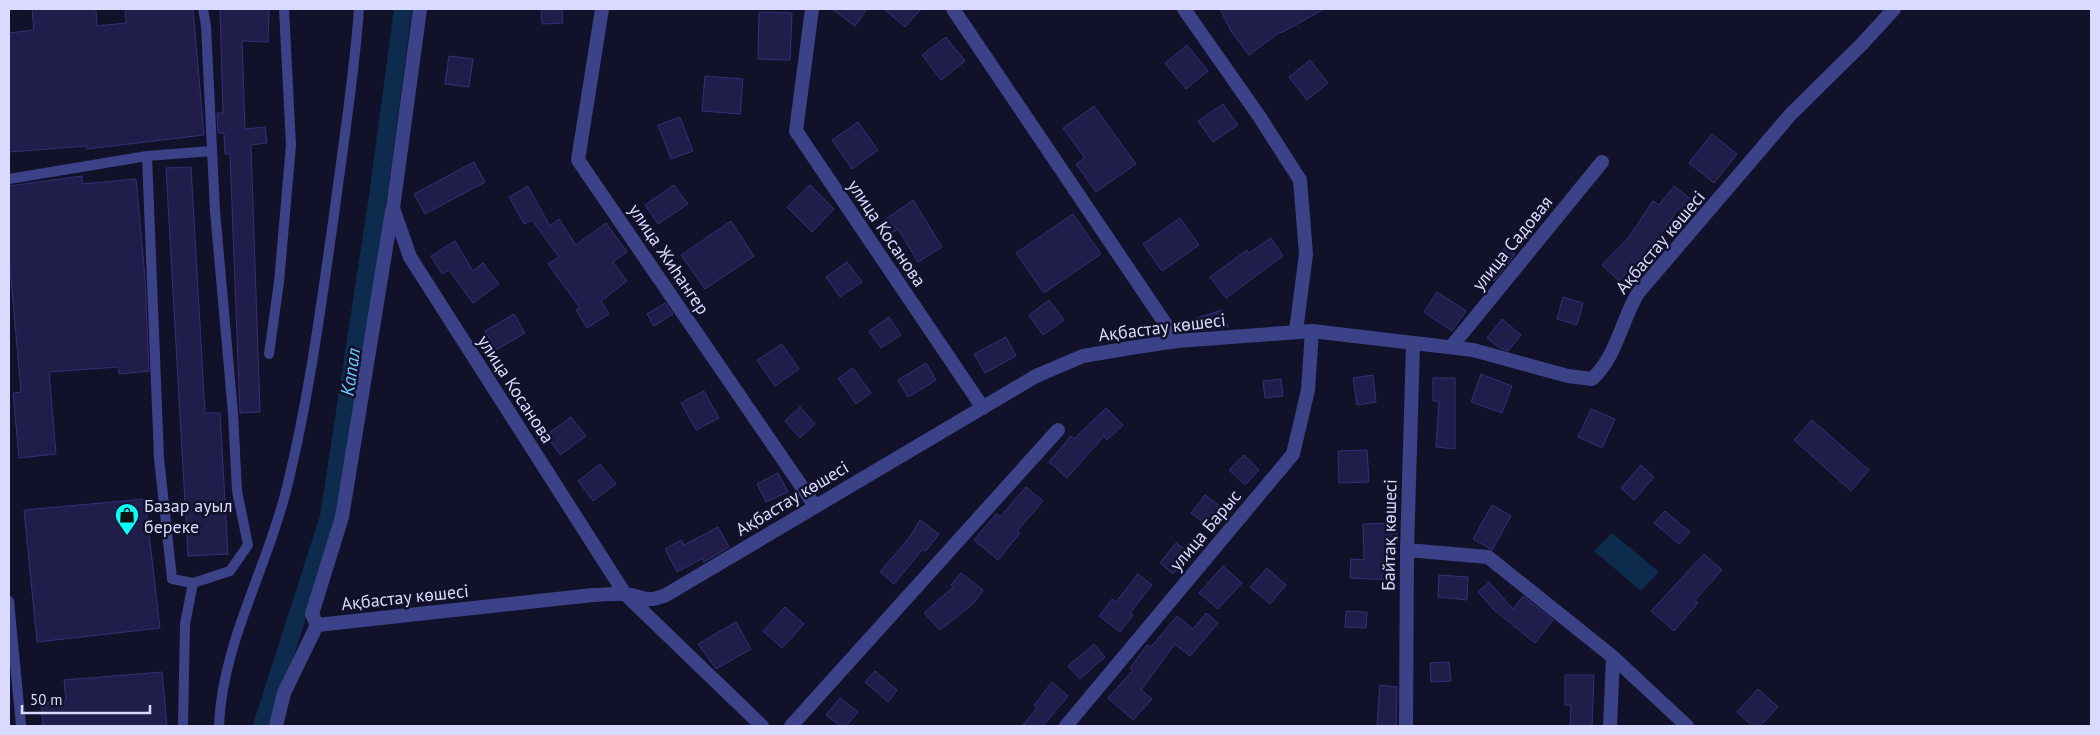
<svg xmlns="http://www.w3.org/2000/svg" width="2100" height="735" viewBox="0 0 2100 735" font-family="'PT Sans',sans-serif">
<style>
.water{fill:#0d2b4c}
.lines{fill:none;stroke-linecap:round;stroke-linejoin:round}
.canal{stroke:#0d2b4c;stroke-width:18}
.building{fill:#211d4b;stroke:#352f76}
.service{stroke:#3c4288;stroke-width:10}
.minor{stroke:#3c4288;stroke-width:14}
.labels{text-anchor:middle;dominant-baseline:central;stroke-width:5;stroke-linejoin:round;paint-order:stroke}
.street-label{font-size:18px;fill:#dadaff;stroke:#12112a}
.poi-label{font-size:18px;fill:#dadaff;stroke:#12112a;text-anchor:start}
.water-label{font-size:19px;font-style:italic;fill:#68cafe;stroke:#12112a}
</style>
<rect width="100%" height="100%" fill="#12112a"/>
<path class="water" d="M1612 533 1659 572 1641 591 1594 551Z"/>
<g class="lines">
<path class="canal" d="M262 726 329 517 378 196 403 9"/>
</g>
<path class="building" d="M32 9H96L97 26 126 23 125 9H193L204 135 87 149V146L9 152V33L34 30Z
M220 9H269L268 42 242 41 245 129 265 127 267 143 251 145 260 412 240 413 230 154H225L224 133H218L217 113H223Z
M541 9H562L563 23 542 24Z
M832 9H867L855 26Z
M884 9H921L905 27Z
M1220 9H1324L1281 33 1280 32 1249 55 1231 31Z
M759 12 792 13 790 60 758 59Z
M946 37 965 61 941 80 922 55Z
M1187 45 1208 71 1186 89 1165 63Z
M449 56 473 59 469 87 445 84Z
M1310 60 1328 83 1307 100 1289 77Z
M705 76 743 79 740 114 702 111Z
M1223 104 1238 125 1213 142 1198 121Z
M1094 106 1136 164 1096 192 1076 164 1085 158 1063 128Z
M680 117 693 151 671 159 658 125Z
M858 122 878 150 852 169 832 140Z
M1712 134 1737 154 1714 183 1689 163Z
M474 162 485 182 425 214 414 194Z
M191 167 205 413H220L228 554 188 556 166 168Z
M82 176V184L136 179 145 278 149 371 119 374 118 367 49 372 56 454 19 458 13 393 21 392 9 256V186Z
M674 185 688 204 658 224 645 205Z
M810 185 834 209 812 232 787 207Z
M528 186 550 226 559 219 576 245 606 223 627 252 613 262 627 281 601 301 609 314 587 328 576 310 580 308 548 264 559 257 532 220 524 224 509 197Z
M1674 186 1692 200 1682 212 1678 209 1654 244 1619 281 1602 265 1629 237 1653 201 1659 205Z
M913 200 942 247 918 262 898 229 892 233 883 221Z
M1073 214 1101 254 1044 293 1016 253Z
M1180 218 1199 245 1162 271 1143 244Z
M731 221 754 256 705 289 681 255Z
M1271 238 1283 256 1226 298 1210 277 1247 250 1249 253Z
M455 241 473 271 483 263 499 284 473 303 449 270 442 274 431 256Z
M1505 247 1515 254 1494 281 1485 274Z
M847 262 862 282 840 297 826 277Z
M1437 292 1466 311 1452 331 1424 312Z
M1563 297 1583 303 1577 325 1557 319Z
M1049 300 1064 320 1043 335 1029 315Z
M665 303 673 314 654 326 647 314Z
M1222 310 1228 327 1198 331 1194 319Z
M514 314 525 333 496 350 485 331Z
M889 317 901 335 881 348 869 331Z
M1502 319 1521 335 1508 351 1500 348 1487 338Z
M1006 337 1016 356 985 373 974 354Z
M782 344 799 369 775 386 757 360Z
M926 363 936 380 908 397 898 380Z
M853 368 871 393 856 404 838 378Z
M1481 374 1512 386 1502 413 1471 402Z
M1373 375 1376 402 1357 405 1353 378Z
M1433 378H1455V449L1436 447 1439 401H1433Z
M1281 379 1283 396 1265 398 1263 381Z
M704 391 719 418 696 430 681 403Z
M800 407 815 424 800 438 785 421Z
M1106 408 1123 425 1107 440 1104 436 1067 478 1049 462 1071 436 1074 439Z
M1591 409 1615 419 1602 448 1578 437Z
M571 417 586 436 560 455 546 435Z
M1812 420 1869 470 1851 491 1794 440Z
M1367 450 1369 482 1339 483 1338 451Z
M1244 455 1259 470 1245 485 1229 470Z
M600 464 616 484 593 501 578 481Z
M1641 465 1654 477 1634 500 1621 488Z
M778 473 788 492 766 502 757 484Z
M1026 487 1043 501 1017 531 1020 533 998 560 974 540 996 514 1000 517Z
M1205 495 1225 510 1211 528 1191 513Z
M145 499 160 628 37 642 24 510Z
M1492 505 1511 516 1492 550 1473 539Z
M1665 511 1690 532 1679 544 1654 523Z
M920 520 939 534 926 551 923 549 894 584 880 572 909 538Z
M1397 523V548H1394L1393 580 1350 578 1351 559 1364 560 1363 524Z
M718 527 729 547 704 562 703 558 677 572 665 549 681 540 684 545Z
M1176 543 1190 553 1173 574 1160 563Z
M1704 554 1722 570 1695 600 1698 603 1674 631 1651 611Z
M1223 566 1242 583 1218 609 1199 593Z
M1267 568 1286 585 1270 604 1250 587Z
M961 573 983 590 974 603 940 630 924 613 953 587 951 585Z
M1138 574 1152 585 1130 613 1133 615 1120 632 1099 616 1112 599 1116 602Z
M1439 575 1468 577 1467 600 1438 597Z
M1489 582 1513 609 1523 596 1553 620 1535 643 1494 610 1478 592Z
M785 607 804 624 782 648 763 631Z
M1346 611 1367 612 1366 628 1345 627Z
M1206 613 1218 623 1190 656 1175 644 1141 690 1152 699 1133 720 1108 698 1133 670 1130 668 1147 645 1151 647 1177 616 1193 629Z
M736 622 751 649 716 669 698 644Z
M1094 644 1105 657 1080 679 1068 666Z
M1449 662 1451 681 1431 682 1430 663Z
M875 671 897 690 888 702 865 682Z
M162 672 167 726H43L41 703 66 701 64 680Z
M1565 675H1594L1592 726H1570L1571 705H1565Z
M1052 682 1068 696 1043 726H1022L1037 708 1034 705Z
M1380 685 1397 687 1396 726H1377Z
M1758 689 1778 707 1760 726H1752L1737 712Z
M840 698 858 712 846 726H840L826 715Z"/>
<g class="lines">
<path class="service" d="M203 9 206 26 215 211 233 413 237 491 248 545 230 571 193 583 172 579 159 458 147 156 212 151
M9 179 147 156
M269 354 279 282 291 145 284 9
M9 601 21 726
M183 726 185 624 193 583
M219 726C222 643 268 567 287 487 309 398 321 306 334 215 343 146 354 78 359 9"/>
<path class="minor" d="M420 9 393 208 410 257 625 594 762 726
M602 9 578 160 815 506
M812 9 796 131 983 408
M953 9 1177 341
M1184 9 1259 116 1300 180 1306 254 1296 331
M1451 347 1602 162
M1407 550 1488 557 1613 657 1687 726
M317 625 593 595C603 595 614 593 624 594 645 596 643 604 666 595L1036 376 1083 356 1130 348 1177 341 1312 331 1473 350 1568 376 1592 379C1616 358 1622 319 1638 293L1791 114 1862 44 1894 9
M317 625 312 614 342 517 392 211
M276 726 284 693 317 625
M791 726 1058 430
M1066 726 1293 454 1308 390 1312 331
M1406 726 1407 550 1413 344
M1610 726 1613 657"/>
</g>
<defs>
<g id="shop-pin" transform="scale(1.25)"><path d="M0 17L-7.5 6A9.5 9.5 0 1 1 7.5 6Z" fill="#07fefa" stroke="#12112a"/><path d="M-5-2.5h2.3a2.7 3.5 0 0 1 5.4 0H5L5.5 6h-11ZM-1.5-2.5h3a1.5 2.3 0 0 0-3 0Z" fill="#111"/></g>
</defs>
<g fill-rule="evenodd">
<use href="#shop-pin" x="127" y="515"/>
</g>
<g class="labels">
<g class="street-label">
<text transform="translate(887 233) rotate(56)">улица Косанова</text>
<text transform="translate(1660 242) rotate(-50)">Ақбастау көшесі</text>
<text transform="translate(1512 243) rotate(-51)">улица Садовая</text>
<text transform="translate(669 259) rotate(56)">улица Жиhангер</text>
<text transform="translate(1162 327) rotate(-7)">Ақбастау көшесі</text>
<text transform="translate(516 389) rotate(57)">улица Косанова</text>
<text transform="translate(792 498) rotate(-31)">Ақбастау көшесі</text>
<text transform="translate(1205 530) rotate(-50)">улица Барыс</text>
<text transform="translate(1389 535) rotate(-89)">Байтақ көшесі</text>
<text transform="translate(405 597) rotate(-6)">Ақбастау көшесі</text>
</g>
<g class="poi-label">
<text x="144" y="505">Базар ауыл<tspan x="144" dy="21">береке</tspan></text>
</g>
<g class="water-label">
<text transform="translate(350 372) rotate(-82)">Капал</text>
</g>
</g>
<rect width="2100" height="735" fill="none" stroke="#dadaff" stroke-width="20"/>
<path d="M22 705v8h128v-8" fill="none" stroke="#dadaff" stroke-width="2.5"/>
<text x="30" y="705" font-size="15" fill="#dadaff" stroke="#12112a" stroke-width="4" paint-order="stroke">50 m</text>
</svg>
